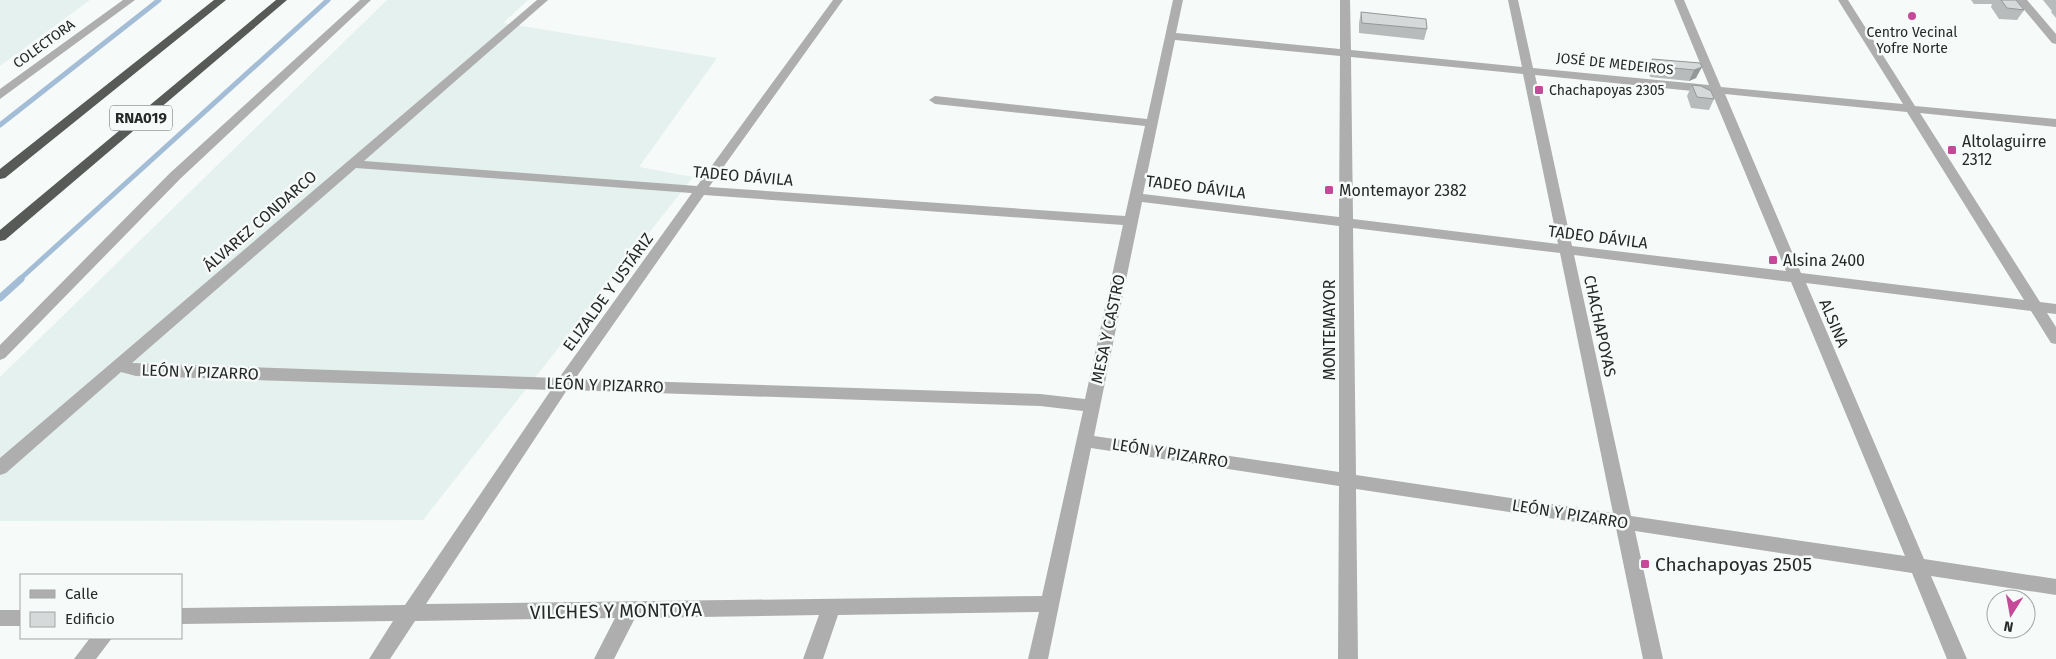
<svg xmlns="http://www.w3.org/2000/svg" width="2056" height="659" viewBox="0 0 2056 659" font-family="'Fira Sans',sans-serif">
<style>
.built{fill:#e4f1ee}
.lines{fill:none;stroke-linecap:round;stroke-linejoin:round}
.stream-far1{stroke:#a3bdd6;stroke-width:5}
.stream{stroke:#a3bdd6;stroke-width:7}
.street{fill:#adaead;fill-rule:evenodd}
.highway{fill:#585a58;fill-rule:evenodd}
.wall{fill:#b7bbbb}
.shaded-wall{fill:#959899}
.building{fill:#d5d9da;stroke:#959899}
.poi-dot{fill:#c44999;stroke:#f6faf9;stroke-width:2}
.labels{text-anchor:middle;dominant-baseline:central;stroke-width:5;stroke-linejoin:round;paint-order:stroke}
.far-poi-label{font-size:14px;fill:#272828;stroke:#f6faf9}
.far-street-label{font-size:14px;fill:#272828;stroke:#f6faf9}
.shield{fill:#f6faf9;stroke:#656767;stroke-width:1}
.shield-label{font-size:15px;font-weight:bold;fill:#272828}
.poi-label{font-size:16px;fill:#272828;stroke:#f6faf9;text-anchor:start}
.street-label{font-size:16px;fill:#272828;stroke:#f6faf9}
.near-poi-label{font-size:19px;fill:#272828;stroke:#f6faf9;text-anchor:start}
.near-street-label{font-size:19px;fill:#272828;stroke:#f6faf9}
</style>
<rect width="100%" height="100%" fill="#f6faf9"/>
<path class="built" d="M0 0H90L0 66Z
M387 0H528L503 23 717 58 639 167 693 177 423 520 0 521V377Z"/>
<g class="lines">
<path class="stream-far1" d="M0 125 159 0
M19 280 328 0"/>
<path class="stream" d="M0 298 21 279"/>
<path class="street" d="M123 0H135L0 99V89Z
M360 0H371L180 179 5 358 0 360V345L170 173Z
M537 0H548L364 161 697 186 833 0H843L709 187 1125 216 1145 126 935 104 929 100 935 96 1147 119 1173 0H1183L1176 33 1340 49V0H1350L1351 50 1522 67 1508 0H1518L1533 68 1709 85 1674 0H1684L1721 87 1903 104 1838 0H1848L1915 106 2056 119V127L1920 113 2040 302 2056 304V314L2047 313 2056 327V344L2051 343 2031 311 1806 283 1924 559 2056 579V595L1931 576 1967 659H1947L1912 573 1635 531 1663 659H1643L1616 528 1356 489 1358 659H1338L1339 486 1091 448 1048 659H1028L1039 612 838 615 823 659H803L819 615 635 618 614 659H594L615 618 415 621 390 659H369L393 621 181 624V608L405 605 551 390 136 376 121 372 6 473 0 475V458ZM1175 40 1340 56 1339 217 1143 194ZM1351 57 1523 74 1558 244 1353 219ZM1535 75 1712 93 1786 271 1572 246ZM1725 94 1907 112 2024 300 1801 273ZM356 168 691 193H692L559 378 132 363ZM704 195 1123 225 1085 399 1040 394 575 379ZM1142 202 1339 226V472L1094 436ZM1353 228 1560 253 1613 513 1356 475ZM1574 255 1791 282 1905 556 1631 516ZM567 390 1040 406 1083 411 1042 596 426 604Z
M2016 0H2027L2056 34V44L2052 43Z
M0 610H21V626H0Z
M90 638H112L96 659H74Z"/>
<path class="highway" d="M214 0H226L5 178 0 179V169Z
M276 0H287L5 240 0 241V230Z"/>
</g>
<path class="wall" d="M1971 0H2016L2024 10 2017 20 1999 19 1991 7 1992 4H1974Z
M2043 0H2056V18L2051 12 2052 10H2051Z
M1361 12 1427 29 1424 40 1359 33V23Z
M1652 59 1700 63 1696 78 1689 81 1650 77 1648 70Z
M1692 85 1714 99 1709 110 1691 108 1687 96Z"/>
<path class="shaded-wall" d="M1702 67 1696 78 1689 81 1694 70Z"/>
<path class="building" d="M2001 0H2016L2024 10 2007 8Z
M1361 12 1426 19 1427 29 1362 23Z
M1652 59 1700 63 1702 67 1694 70 1655 66Z
M1692 85 1701 86 1711 91 1714 99 1697 97Z"/>
<g class="poi-dot">
<circle cx="1912" cy="16" r="5"/>
<rect x="1534" y="85" width="10" height="10" rx="2.5"/>
<rect x="1947" y="145" width="10" height="10" rx="2.5"/>
<rect x="1324" y="185" width="10" height="10" rx="2.5"/>
<rect x="1768" y="255" width="10" height="10" rx="2.5"/>
<rect x="1640" y="559" width="10" height="10" rx="2.5"/>
</g>
<g class="labels">
<g class="far-poi-label">
<text x="1912" y="32">Centro Vecinal<tspan x="1912" dy="16">Yofre Norte</tspan></text>
<text x="1549" y="90" text-anchor="start">Chachapoyas 2305</text>
</g>
<g class="far-street-label">
<text transform="translate(44 44) rotate(-36)">COLECTORA</text>
<text transform="translate(1615 64) rotate(6)">JOSÉ DE MEDEIROS</text>
</g>
<rect class="shield" x="110" y="105.5" width="62" height="25" rx="4"/>
<g class="shield-label">
<text x="141" y="118">RNA019</text>
</g>
<g class="poi-label">
<text x="1962" y="141">Altolaguirre<tspan x="1962" dy="18">2312</tspan></text>
<text x="1339" y="190">Montemayor 2382</text>
<text x="1783" y="260">Alsina 2400</text>
</g>
<g class="street-label">
<text transform="translate(743 176) rotate(5)">TADEO DÁVILA</text>
<text transform="translate(1196 187) rotate(7)">TADEO DÁVILA</text>
<text transform="translate(260 221) rotate(-41)">ÁLVAREZ CONDARCO</text>
<text transform="translate(1598 237) rotate(7)">TADEO DÁVILA</text>
<text transform="translate(608 292) rotate(-54)">ELIZALDE Y USTÁRIZ</text>
<text transform="translate(1834 323) rotate(67)">ALSINA</text>
<text transform="translate(1600 326) rotate(78)">CHACHAPOYAS</text>
<text transform="translate(1108 329) rotate(-78)">MESA Y CASTRO</text>
<text transform="translate(1329 330) rotate(-90)">MONTEMAYOR</text>
<text transform="translate(200 372) rotate(2)">LEÓN Y PIZARRO</text>
<text transform="translate(605 385) rotate(2)">LEÓN Y PIZARRO</text>
<text transform="translate(1170 453) rotate(9)">LEÓN Y PIZARRO</text>
<text transform="translate(1570 514) rotate(9)">LEÓN Y PIZARRO</text>
</g>
<g class="near-poi-label">
<text x="1655" y="564">Chachapoyas 2505</text>
</g>
<g class="near-street-label">
<text transform="translate(616 611) rotate(-1)">VILCHES Y MONTOYA</text>
</g>
</g>
<rect x="20" y="574" width="162" height="65" fill="#f6faf9" stroke="#a3a6a5"/>
<rect x="30" y="590" width="25" height="8" fill="#adaead" stroke="#a3a6a5"/>
<text x="65" y="599" font-size="15" fill="#272828">Calle</text>
<rect x="30" y="612" width="25" height="15" fill="#d5d9da" stroke="#a3a6a5"/>
<text x="65" y="624" font-size="15" fill="#272828">Edificio</text>
<g transform="translate(2011 614) rotate(191)"><circle r="24" fill="#f6faf9" stroke="#a3a6a5"/>
<path d="M0-4L9 19L0 12L-9 19Z" fill="#c44999"/>
<text y="-8" font-size="14" font-weight="bold" text-anchor="middle" fill="#272828">N</text>
</g>
</svg>
